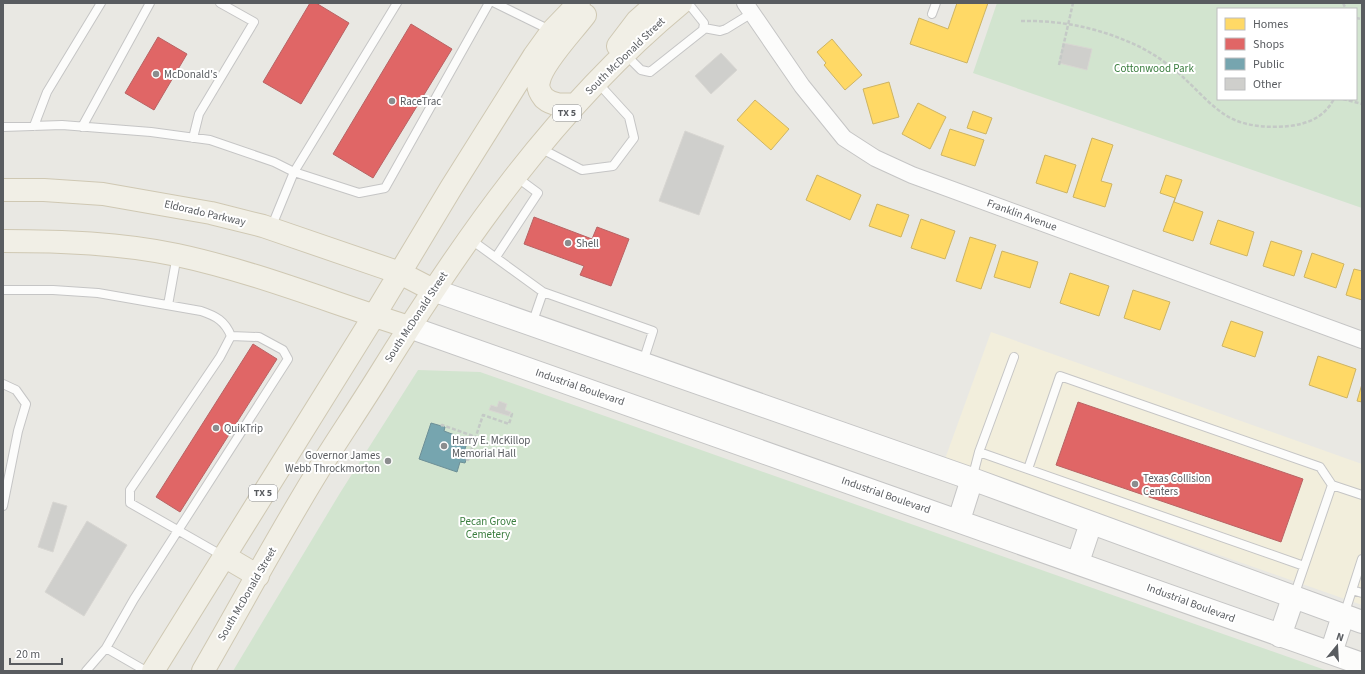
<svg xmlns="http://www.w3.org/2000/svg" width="1365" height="674" viewBox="0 0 1365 674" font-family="'Source Sans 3',sans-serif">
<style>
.commercial{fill:#f2eedc}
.green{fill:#d2e4cf;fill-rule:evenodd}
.homes{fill:#ffd966;stroke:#cdb464}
.shops{fill:#e06666;stroke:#b86364}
.public{fill:#76a5af;stroke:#6d8f97}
.building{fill:#cfcfcc;stroke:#d8d6d2}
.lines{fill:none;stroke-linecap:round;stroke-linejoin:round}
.service-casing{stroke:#c5c5c5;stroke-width:10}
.minor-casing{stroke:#c5c5c5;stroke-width:18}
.secondary-casing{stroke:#c5c5c5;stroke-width:24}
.primary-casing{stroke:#cfc8b3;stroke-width:24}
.path{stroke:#c4c9c6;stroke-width:2.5;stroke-dasharray:4 2;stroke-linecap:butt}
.service{stroke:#fcfcfb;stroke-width:8}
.minor{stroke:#fcfcfb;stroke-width:16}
.secondary{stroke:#fcfcfb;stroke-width:22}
.primary{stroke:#f1efe6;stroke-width:22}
.poi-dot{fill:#8b8d8e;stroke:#fff;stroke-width:1.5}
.labels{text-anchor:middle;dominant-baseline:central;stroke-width:4;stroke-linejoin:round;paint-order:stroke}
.shield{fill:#fff;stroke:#8b8d90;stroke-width:1}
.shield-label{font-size:10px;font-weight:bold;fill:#595c60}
.street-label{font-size:11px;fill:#595c60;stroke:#fff}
.park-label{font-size:11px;fill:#3b7e3f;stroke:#fff}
.poi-label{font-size:11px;fill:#595c60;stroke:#fff;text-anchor:start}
</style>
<rect width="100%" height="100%" fill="#e9e8e3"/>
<path class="commercial" d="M991 332 1362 464V605L945 459Z"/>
<path class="green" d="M997 3H1362V208L973 73ZM1218 9H1356V99H1218Z
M418 370 480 372 1328 671H233L340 493Z"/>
<path class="homes" d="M957 3H988L967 63 910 44 919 18 948 29Z
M832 39 862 75 845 90 824 65 826 63 817 52Z
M889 82 899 117 873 124 863 89Z
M755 100 789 129 771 150 737 120Z
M918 103 946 117 930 149 902 134Z
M973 111 992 118 986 134 967 128Z
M950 129 984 140 975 166 941 155Z
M1092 138 1113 145 1101 181 1112 184 1105 207 1073 197Z
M1045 155 1076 165 1067 193 1036 183Z
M817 175 861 195 850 220 806 200Z
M1166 175 1182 180 1174 202 1203 212 1193 241 1163 231 1175 198 1160 193Z
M877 204 909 215 901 237 869 226Z
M921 219 955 231 945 259 911 248Z
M1218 220 1254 232 1247 256 1210 244Z
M970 237 996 245 981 289 956 281Z
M1271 241 1302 251 1294 276 1263 266Z
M1002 251 1038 262 1030 288 994 277Z
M1312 253 1344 264 1336 288 1304 277Z
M1354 269 1362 271V300L1346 295Z
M1070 273 1109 286 1099 316 1060 303Z
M1133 290 1170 302 1160 330 1124 318Z
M1231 321 1263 332 1255 357 1222 346Z
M1318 356 1356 369 1347 398 1309 385Z
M1362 384V402L1357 401Z"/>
<path class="shops" d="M310 3H316L349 23 301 104 263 82Z
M411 24 452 49 373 178 333 154Z
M158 37 187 54 154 110 125 93Z
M534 217 592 239 597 227 629 239 611 286 580 275 584 266 524 244Z
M253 344 277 359 180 512 156 497Z
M1078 402 1303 479 1281 542 1056 465Z"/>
<path class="public" d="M431 423 445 427 444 431 468 440 464 452 468 454 465 463 460 462 457 472 419 459Z"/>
<path class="building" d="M1063 43 1092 49 1087 70 1059 63Z
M721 53 737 70 711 94 695 76Z
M685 131 724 146 699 215 659 201Z
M499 401 507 404 505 410 511 412 509 416 489 410 491 405 497 407Z
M53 502 67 506 53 552 38 547Z
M87 521 127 545 84 616 45 592Z"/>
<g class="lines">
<g class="service-casing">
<path id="service" d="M495 3 552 31
M932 14 936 3
M704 28 720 31 726 29 752 13
M625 54 641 70 650 72 703 30 704 23 688 3
M34 126 47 92 101 3
M3 127 62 125 151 132 210 140 274 162 294 172 397 3
M82 127 150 3
M193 138 199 114 254 22 220 3
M540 148 582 170 613 166 634 138 629 117 597 82
M271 228 294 172 359 193 385 188 489 3
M470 239 543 292 653 331 643 362
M496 257 538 193 515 176
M3 290H53L98 293 201 311C216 316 225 321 231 336L220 357 130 490V503L223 556
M168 305 177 255
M532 324 543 292
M3 384 16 390 26 404 18 431 3 506
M979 452 1304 566
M1028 469 1060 376 1320 467 1332 485 1294 596
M972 479 979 452 1014 357
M1332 485 1362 495
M1352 590 1362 593
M1344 615 1362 559
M86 671 106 648
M146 671 106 648 134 599 288 359 283 350 259 337 231 336"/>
</g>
<g class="minor-casing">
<path id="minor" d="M745 3 802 86 844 138 875 158 912 175 1362 340"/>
</g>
<g class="secondary-casing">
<path id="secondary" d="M433 290 972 479 1362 622
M409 327 1362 664
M959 520 972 479
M1078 562 1091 523
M1280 636 1293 598
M1331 653 1343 616"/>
</g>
<g class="primary-casing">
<path id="primary" d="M618 46 637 21 657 3
M576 104C564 105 553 106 544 98 540 93 537 87 539 81 542 63 573 31 585 15
M3 190H44L103 194 211 213 263 226 400 273 433 290
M3 241C62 241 120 243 177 255 256 272 332 303 409 327
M224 556 258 576
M153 671 374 316 451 188 534 56 552 31 579 3
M203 671C243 602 281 530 323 463 340 436 358 409 375 382 461 243 554 108 681 3"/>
</g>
<path class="path" d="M1343 3 1346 9
M1356 18 1362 19
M1021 21C1063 20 1104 29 1142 48 1157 56 1174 68 1186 80 1199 92 1212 107 1227 116 1245 127 1270 128 1290 126 1310 123 1324 117 1334 99
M1059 65 1073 3
M1343 99 1362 104
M441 426 442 425 476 437
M466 459 468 460 483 415 509 424 512 414H510"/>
<use href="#service" class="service"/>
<use href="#minor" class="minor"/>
<use href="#secondary" class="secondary"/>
<use href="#primary" class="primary"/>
</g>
<g class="poi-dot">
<circle cx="156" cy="74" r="4"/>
<circle cx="392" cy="101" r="4"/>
<circle cx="568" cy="243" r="4"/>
<circle cx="216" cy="428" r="4"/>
<circle cx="444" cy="446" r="4"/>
<circle cx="388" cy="461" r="4"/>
<circle cx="1135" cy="484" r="4"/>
</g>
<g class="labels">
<g class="shield">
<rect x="553" y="105" width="28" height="16" rx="3"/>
<rect x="249" y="485" width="28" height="16" rx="3"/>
</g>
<g class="shield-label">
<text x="567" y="113">TX 5</text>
<text x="263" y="493">TX 5</text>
</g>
<g class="street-label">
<text transform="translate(625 56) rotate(-44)">South McDonald Street</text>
<text transform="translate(205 213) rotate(13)">Eldorado Parkway</text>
<text transform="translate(1022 215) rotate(20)">Franklin Avenue</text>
<text transform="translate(416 317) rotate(-57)">South McDonald Street</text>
<text transform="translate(580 387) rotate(19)">Industrial Boulevard</text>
<text transform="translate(886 495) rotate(19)">Industrial Boulevard</text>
<text transform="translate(247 594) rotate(-60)">South McDonald Street</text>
<text transform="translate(1191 603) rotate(20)">Industrial Boulevard</text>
</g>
<g class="park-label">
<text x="1154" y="68">Cottonwood Park</text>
<text x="488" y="521">Pecan Grove<tspan x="488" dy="13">Cemetery</tspan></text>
</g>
<g class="poi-label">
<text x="164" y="74">McDonald's</text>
<text x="400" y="101">RaceTrac</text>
<text x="576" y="243">Shell</text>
<text x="224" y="428">QuikTrip</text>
<text x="452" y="440">Harry E. McKillop<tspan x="452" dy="13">Memorial Hall</tspan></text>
<text x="380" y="455" text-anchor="end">Governor James<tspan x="380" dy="13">Webb Throckmorton</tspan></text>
<text x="1143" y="478">Texas Collision<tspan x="1143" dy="13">Centers</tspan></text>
</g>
</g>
<rect width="1365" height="674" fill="none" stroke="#595c60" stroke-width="8"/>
<rect x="1217" y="8" width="140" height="92" fill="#ffffff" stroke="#bdbebf"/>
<rect x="1225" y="18" width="20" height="12" fill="#ffd966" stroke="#bdbebf"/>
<text x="1253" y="28" font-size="12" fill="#595c60">Homes</text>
<rect x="1225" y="38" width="20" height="12" fill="#e06666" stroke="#bdbebf"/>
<text x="1253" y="48" font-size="12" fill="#595c60">Shops</text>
<rect x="1225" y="58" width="20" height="12" fill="#76a5af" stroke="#bdbebf"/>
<text x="1253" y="68" font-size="12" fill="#595c60">Public</text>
<rect x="1225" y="78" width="20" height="12" fill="#cfcfcc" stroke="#bdbebf"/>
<text x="1253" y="88" font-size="12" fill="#595c60">Other</text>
<g transform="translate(1337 646) rotate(18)" stroke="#ffffff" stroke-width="3" paint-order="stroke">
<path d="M0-3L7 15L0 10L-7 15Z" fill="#595c60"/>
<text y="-6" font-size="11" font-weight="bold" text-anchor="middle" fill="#595c60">N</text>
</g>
<path d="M10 658v6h52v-6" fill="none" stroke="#595c60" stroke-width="2"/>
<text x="16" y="658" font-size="12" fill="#595c60" stroke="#ffffff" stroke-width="3" paint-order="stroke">20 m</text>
</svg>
